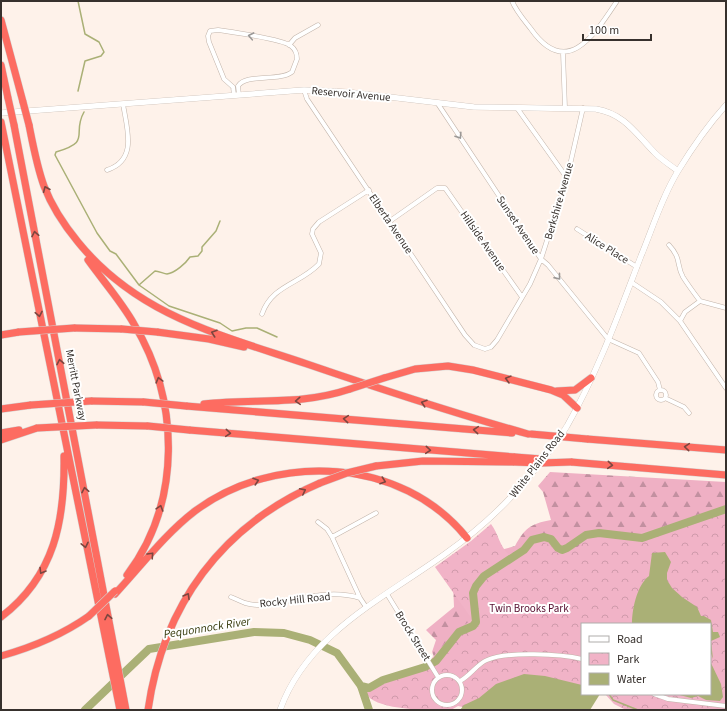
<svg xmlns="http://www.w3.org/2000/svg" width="727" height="711" viewBox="0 0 727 711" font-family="'Source Sans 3',sans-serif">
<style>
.forest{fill:url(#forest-firs)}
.park{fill:url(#park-crowns)}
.water{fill:#aab076}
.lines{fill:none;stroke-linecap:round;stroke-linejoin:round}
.stream{stroke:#aab076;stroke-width:1.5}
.river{stroke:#aab076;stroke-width:8}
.minor-casing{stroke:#c2b4aa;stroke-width:5}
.secondary-casing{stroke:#c2b4aa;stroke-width:6}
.motorway-casing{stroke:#d3d2d1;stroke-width:8}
.minor{stroke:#fff;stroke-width:4}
.secondary{stroke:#fff;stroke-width:5.5}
.motorway{stroke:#fd6c61;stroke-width:7}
.motorway-bridge-casing{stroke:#d3d2d1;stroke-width:8;stroke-linecap:butt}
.motorway-bridge{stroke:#fd6c61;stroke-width:7}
.oneway{stroke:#9b9896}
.oneway2{stroke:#7c463f}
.labels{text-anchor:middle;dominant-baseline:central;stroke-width:4;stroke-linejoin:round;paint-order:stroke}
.street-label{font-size:11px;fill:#37312d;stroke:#fff}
.park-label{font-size:11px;fill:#560d2f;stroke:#fff}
.water-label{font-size:12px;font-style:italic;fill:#393c0f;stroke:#fff}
</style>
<defs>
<pattern id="forest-firs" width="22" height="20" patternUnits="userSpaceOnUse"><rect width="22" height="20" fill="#efb0c4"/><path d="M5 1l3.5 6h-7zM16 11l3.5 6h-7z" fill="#c290a0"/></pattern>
<pattern id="park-crowns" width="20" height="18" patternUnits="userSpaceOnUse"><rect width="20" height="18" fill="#f1b3c7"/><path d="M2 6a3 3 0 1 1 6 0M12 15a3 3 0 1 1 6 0" fill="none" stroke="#cf9aab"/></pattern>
</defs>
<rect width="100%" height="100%" fill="#fef2ea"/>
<path class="forest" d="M550 472 726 482V558L441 672 432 652 436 640 426 630 454 607 453 584 497 551 515 546C525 528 530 524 551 520L543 492 538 486Z"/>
<path class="park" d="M726 505V710H626L614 704 605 694H710V624H582V689L467 708 458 706 451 710C430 710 374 711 366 693L372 689 427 664 451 636 472 619 435 567 471 541 491 524C499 535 499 545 509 555L520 548 538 540 549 545 557 553C571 550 578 552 584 537 598 532 614 538 629 535 663 529 694 515 726 505Z"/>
<path class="water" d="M665 552 671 562 667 573V580L672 588 682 597 697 607 701 616H704L711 620 713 632H718L720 637 711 641 713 659 710 651V624H632C632 609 637 585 649 576L652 553Z
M710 661 721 684 723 697 720 701 706 700 698 696 691 698 676 694H710Z
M524 674 545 676 582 685V694H600L590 710H460L464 705 479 698 496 684Z"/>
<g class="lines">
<path class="stream" d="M78 91 85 61 101 56 104 52 99 42 85 34 78 1
M84 112C71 135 93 141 56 152L55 155 97 233 110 251 116 254 139 285 169 306 220 323 232 331 246 328H257L277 337
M139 285 155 271C159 271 164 274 167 274 175 273 186 263 190 257L198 256 202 251V247L216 231 220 221
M609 694 613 700 638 710"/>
<path class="river" d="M361 686 369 688 383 680 425 667 436 661 459 632 473 626 476 622 473 593 476 586 484 576 524 550 532 540 544 537 551 539 558 548 562 550 567 548 586 535 599 533 642 538 726 509
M85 710 149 649 254 632 284 633 310 640 337 653 361 686 369 710"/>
<g class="minor-casing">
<path id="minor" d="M512 1C516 11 524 20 531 29 567 80 595 34 617 1
M289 45 295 38 318 25
M563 53 565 108
M304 90 307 99 465 335 474 345 485 349 491 347 497 340 530 284 541 259 567 178 583 108
M234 95 233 87 224 79 209 42 208 36 210 31 218 30C231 32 283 39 291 46 295 49 297 54 297 59L292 72C279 82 246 73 238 86L239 95
M438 104 541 259 548 265 608 339 639 353 658 382 660 390
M517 108 567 178
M107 170C138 160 127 129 123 104
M390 221 437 188H445L522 297
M577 229 637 267
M669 245C682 259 676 265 683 277 688 285 694 293 700 301L685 312 680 321
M631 282 661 302 680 321 726 388
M700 301 726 308
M262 314C272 285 300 284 319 264L321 253 312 234 313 229 319 222 369 190
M656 395a5 5 0 1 1 10 0a5 5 0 1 1-10 0Z
M665 398 684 407 689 413
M318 522 327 529 332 537 360 598 366 607
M332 537 376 513
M387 594 438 677
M231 597C236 599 240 601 245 603 265 609 287 600 307 597 323 594 344 593 360 598
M432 690a15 15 0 1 1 30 0a15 15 0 1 1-30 0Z
M460 681C470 676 477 664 487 660 507 651 561 654 582 659
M654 694 668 699 726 706"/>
</g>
<g class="secondary-casing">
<path id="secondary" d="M1 113 304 90 347 92 474 107 596 109C625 114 636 134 655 153 662 160 670 165 678 171
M280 710C307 634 384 598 445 554 476 532 504 507 528 478 542 461 556 444 567 426 598 372 619 313 641 256 653 227 662 197 678 171 692 148 708 125 726 105"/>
</g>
<g class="motorway-casing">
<path id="motorway" d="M1 20 23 102
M1 65 8 98
M1 122 120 710
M14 125 126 710
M29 125C33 145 37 167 44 186 52 207 64 225 78 242 138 316 221 335 307 364 380 389 454 413 528 434
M88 260C103 281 121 301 134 324 180 401 182 502 127 575
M74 328 122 329
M157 332 209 339 244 347
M1 335 19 332
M384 378 415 369 448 366 473 370 551 390 563 395 577 408
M557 391 575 390 591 378
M91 401 144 402
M204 404C255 398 300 406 350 389
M186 406 512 433
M1 409 31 405
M96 425 148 426
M189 430 515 457
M1 433 19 430
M587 439 726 450
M1 440 37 428
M571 462 726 475
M376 466 423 461 514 462
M115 594C141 566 165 534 195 511 276 451 402 457 467 538
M1 617C55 576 65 520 64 456
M1 656C33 647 62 635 89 616
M148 710C163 605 222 525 320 483"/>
</g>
<use href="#minor" class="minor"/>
<use href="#secondary" class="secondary"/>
<use href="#motorway" class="motorway"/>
<g class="motorway-bridge-casing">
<path id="motorway-bridge" d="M8 98 14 125
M23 102 29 125
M122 329 157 332
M19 332 74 328
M350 389 384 378
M144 402 186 406
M31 405 91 401
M148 426 189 430
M37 428 96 425
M531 434 587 439
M515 457 541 459
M514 462 541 463 571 462
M320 483 347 473 376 466
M89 616 115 591"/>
</g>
<use href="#motorway-bridge" class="motorway-bridge"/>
</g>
<defs><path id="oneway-chevron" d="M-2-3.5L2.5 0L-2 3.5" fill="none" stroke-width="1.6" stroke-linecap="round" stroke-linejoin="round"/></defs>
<g class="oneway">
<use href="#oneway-chevron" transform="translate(251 36) rotate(-169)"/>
<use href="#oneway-chevron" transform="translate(459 136) rotate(57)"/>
<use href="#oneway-chevron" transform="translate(558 277) rotate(51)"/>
</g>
<g class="oneway2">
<use href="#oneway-chevron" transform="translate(46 189) rotate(-113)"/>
<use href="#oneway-chevron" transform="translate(35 234) rotate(-101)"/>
<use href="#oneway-chevron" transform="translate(39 314) rotate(79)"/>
<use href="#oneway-chevron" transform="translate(214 333) rotate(-161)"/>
<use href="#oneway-chevron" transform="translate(60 362) rotate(-101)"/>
<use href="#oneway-chevron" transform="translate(508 379) rotate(-165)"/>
<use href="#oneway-chevron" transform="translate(159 380) rotate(-105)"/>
<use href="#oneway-chevron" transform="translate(298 401) rotate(176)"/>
<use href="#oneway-chevron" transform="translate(424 403) rotate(-162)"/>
<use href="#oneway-chevron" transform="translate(346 419) rotate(-175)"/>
<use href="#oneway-chevron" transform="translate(476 430) rotate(-175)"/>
<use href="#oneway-chevron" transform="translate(228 433) rotate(5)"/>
<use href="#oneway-chevron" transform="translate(687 447) rotate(-175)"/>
<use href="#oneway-chevron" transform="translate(428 450) rotate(5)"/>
<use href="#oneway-chevron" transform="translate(610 465) rotate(5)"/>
<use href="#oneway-chevron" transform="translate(256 481) rotate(-18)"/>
<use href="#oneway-chevron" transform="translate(383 481) rotate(19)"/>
<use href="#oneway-chevron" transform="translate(85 490) rotate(-101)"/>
<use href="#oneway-chevron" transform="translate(303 491) rotate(-27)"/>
<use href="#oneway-chevron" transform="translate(160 508) rotate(-73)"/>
<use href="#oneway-chevron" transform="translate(85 545) rotate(78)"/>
<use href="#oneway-chevron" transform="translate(151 555) rotate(-47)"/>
<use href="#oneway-chevron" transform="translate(42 571) rotate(121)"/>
<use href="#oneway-chevron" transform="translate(187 596) rotate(-60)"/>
<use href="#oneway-chevron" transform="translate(108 617) rotate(-101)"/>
</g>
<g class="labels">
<g class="street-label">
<text transform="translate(351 94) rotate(5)">Reservoir Avenue</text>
<text transform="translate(559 201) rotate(-74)">Berkshire Avenue</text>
<text transform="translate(391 224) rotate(56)">Elberta Avenue</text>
<text transform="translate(518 225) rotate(56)">Sunset Avenue</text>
<text transform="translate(483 241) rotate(55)">Hillside Avenue</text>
<text transform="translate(607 248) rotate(32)">Alice Place</text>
<text transform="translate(76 385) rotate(79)">Merritt Parkway</text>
<text transform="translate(537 464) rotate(-52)">White Plains Road</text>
<text transform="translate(295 600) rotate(-6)">Rocky Hill Road</text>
<text transform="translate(413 636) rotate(58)">Brock Street</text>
</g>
<g class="park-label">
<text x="529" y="608">Twin Brooks Park</text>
</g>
<g class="water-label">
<text transform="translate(207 628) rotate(-9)">Pequonnock River</text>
</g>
</g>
<rect width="727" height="711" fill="none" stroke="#37312d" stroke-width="4"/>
<rect x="581" y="623" width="130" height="72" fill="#ffffff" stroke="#afadab"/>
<rect x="589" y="636" width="20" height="6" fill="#ffffff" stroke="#afadab"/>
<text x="617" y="643" font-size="12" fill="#37312d">Road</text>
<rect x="589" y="653" width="20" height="12" fill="url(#park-crowns)" stroke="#afadab"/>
<text x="617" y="663" font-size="12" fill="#37312d">Park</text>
<rect x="589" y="673" width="20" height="12" fill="#aab076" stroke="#afadab"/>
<text x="617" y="683" font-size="12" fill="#37312d">Water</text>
<path d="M583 34v6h68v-6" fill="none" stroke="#37312d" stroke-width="2"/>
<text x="589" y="34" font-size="12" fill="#37312d" stroke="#ffffff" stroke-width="3" paint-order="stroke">100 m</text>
</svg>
